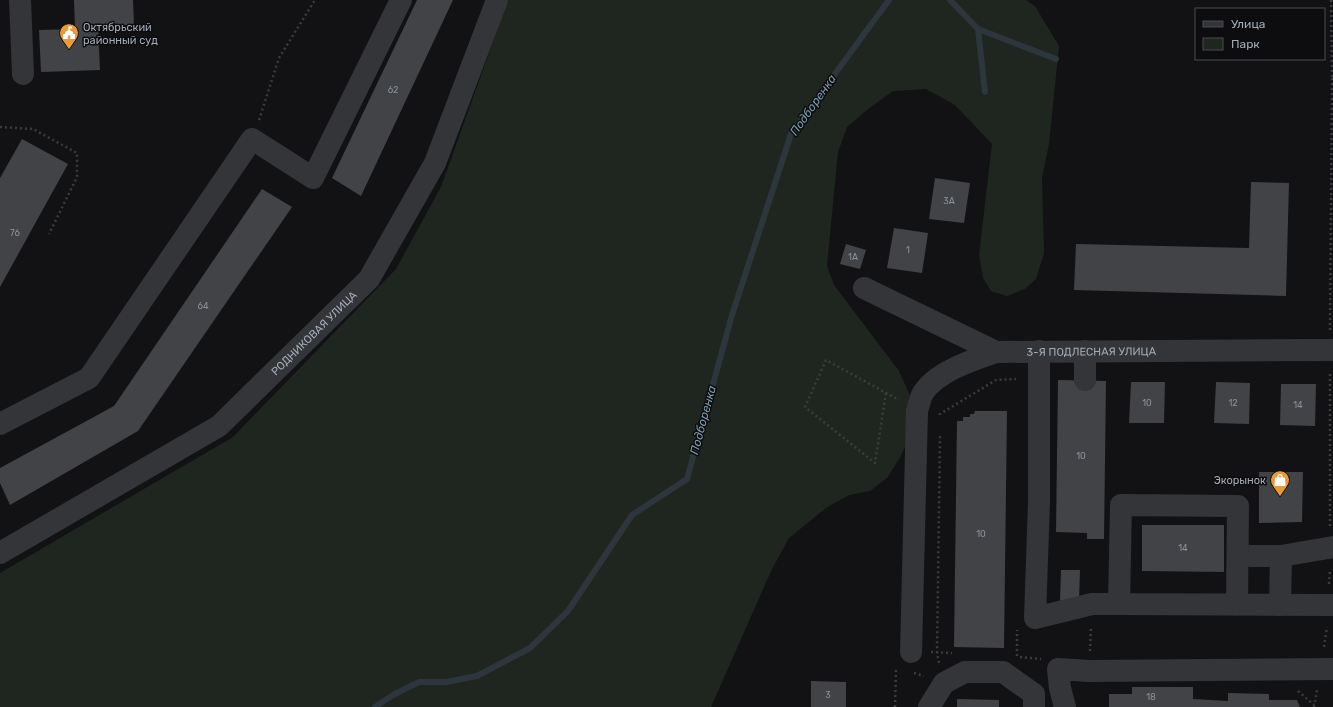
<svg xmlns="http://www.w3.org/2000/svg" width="1333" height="707" viewBox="0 0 1333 707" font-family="Rubik,sans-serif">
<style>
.green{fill:#1f261f}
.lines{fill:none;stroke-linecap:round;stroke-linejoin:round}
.stream{stroke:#2c363c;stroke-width:6}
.building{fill:#414347}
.path{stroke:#3a3c40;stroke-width:2.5;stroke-dasharray:2 3;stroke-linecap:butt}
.minor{stroke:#333539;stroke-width:22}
.labels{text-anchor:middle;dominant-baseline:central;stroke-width:3;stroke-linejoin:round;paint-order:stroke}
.number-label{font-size:9px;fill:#8b9199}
.poi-label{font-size:11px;fill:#a4abb4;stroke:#0d0d0f;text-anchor:start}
.street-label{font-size:11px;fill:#a4abb4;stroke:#0d0d0f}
.water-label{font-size:12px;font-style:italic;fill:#7c9cae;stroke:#0d0d0f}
</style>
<rect width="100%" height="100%" fill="#121214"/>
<path class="green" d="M508 0H1026L1035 6 1059 46 1049 144 1042 178 1044 253 1036 279 1025 289 1007 296 991 291 983 278 979 255 992 144 955 105 926 89 893 91 868 109 847 127 838 152 827 266 834 285 899 371 911 398 915 423 901 456 887 478 870 491 849 495 826 508 789 538 772 569 711 707H0V573L233 437 396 269 441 187Z"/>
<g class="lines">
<path class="stream" d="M950 0 978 29 1056 59
M978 29 985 92
M375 707 393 695 419 682H446L477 676 530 648 568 611 632 515 687 479 732 315 791 134 889 0"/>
</g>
<path class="building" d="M74 0H133L134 25 98 26 100 70 41 72 39 30 75 29Z
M417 0H453L361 196 332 178Z
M22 139 68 164 0 287V178Z
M935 178 970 183 964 223 929 219Z
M1251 182 1289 183 1286 296 1074 290 1076 244 1249 248Z
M262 189 292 207 138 431 10 505 0 483V468L114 406Z
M894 228 928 233 922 273 887 268Z
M846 244 866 250 860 269 840 264Z
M1058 380 1106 381 1104 539H1087V533L1056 532Z
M1131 382H1165L1164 423H1129Z
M1216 382 1250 383 1249 424 1214 423Z
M1281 384H1316L1315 426 1280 425Z
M975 411H1007L1004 648 954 647 957 421H963V417H970V414H974Z
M1259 472H1303L1302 522 1259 523Z
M1142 525H1224V572L1142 571Z
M1061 570H1080L1079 601H1060Z
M811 681 846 682V707H811Z
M1132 687H1193V699L1228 701V693L1269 694V700H1297L1300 707H1109V694H1132Z
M957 699 999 700V707H957Z"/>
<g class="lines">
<path class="path" d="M1331 0 1332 79
M259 120 279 58 315 0
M0 127 33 129 77 153V177L49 234
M1330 330 1332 79H1333
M886 393 875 463 805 407 826 360 899 400
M940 415V414L996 380 1016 379
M1330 526V371
M1329 584 1330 569
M1324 647 1327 627
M1090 651 1091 626
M931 652 952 653
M1017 656V630
M1020 657 1041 659
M939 663 937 653 940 436
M914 673 924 676
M1298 691 1314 705
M895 707 896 667
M1314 707 1317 690"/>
<g class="minor">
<path d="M20 0 23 74"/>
<path id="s1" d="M864 288 996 352 1333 350"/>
<path d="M1039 351V502L1035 618 1092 604H1119"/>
<path d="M1085 380V351"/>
<path d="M0 424 89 378 252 139 313 178 401 0"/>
<path id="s2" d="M0 553 219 426 369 279 435 163 497 0"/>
<path d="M1251 556H1281L1333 547"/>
<path d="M1237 605 1238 506 1121 505 1119 604 1329 605H1333"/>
<path d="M1280 605 1281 556"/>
<path d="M911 652 917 411C919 405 920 398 923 393 937 371 973 360 996 352"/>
<path d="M929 707 944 683 965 672H1003L1034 694V707"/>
<path d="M1065 707 1060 688 1058 669 1089 671 1333 669"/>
</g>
</g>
<defs>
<g id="civic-pin" transform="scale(1)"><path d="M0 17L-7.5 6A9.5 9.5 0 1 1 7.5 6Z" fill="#e99a35" stroke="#0d0d0f"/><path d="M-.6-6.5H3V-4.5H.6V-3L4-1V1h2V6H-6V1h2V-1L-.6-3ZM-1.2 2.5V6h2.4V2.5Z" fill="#fff"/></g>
<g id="shop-pin" transform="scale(1)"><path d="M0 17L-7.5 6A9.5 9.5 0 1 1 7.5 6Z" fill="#e99a35" stroke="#0d0d0f"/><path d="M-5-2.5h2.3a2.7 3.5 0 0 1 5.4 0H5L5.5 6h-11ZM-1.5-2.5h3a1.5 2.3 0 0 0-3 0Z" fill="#fff"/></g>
</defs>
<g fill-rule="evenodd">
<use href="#civic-pin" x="69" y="33"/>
<use href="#shop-pin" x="1280" y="480"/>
</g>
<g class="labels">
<g class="number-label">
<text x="393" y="90">62</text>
<text x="949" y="201">3А</text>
<text x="15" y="233">76</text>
<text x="908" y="250">1</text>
<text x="853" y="257">1А</text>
<text x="203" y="306">64</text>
<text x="1147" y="403">10</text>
<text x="1233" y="403">12</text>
<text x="1298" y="405">14</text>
<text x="1081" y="456">10</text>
<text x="981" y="534">10</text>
<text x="1183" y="548">14</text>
<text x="828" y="695">3</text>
<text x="1151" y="697">18</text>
</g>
<g class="poi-label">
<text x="83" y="27">Октябрьский<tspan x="83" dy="13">районный суд</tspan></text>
<text x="1266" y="480" text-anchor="end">Экорынок</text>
</g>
<g class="street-label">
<text stroke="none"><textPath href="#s2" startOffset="386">РОДНИКОВАЯ УЛИЦА</textPath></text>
<text stroke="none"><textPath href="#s1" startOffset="242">3-Я ПОДЛЕСНАЯ УЛИЦА</textPath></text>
</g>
<g class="water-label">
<text transform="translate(813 105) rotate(-55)">Подборенка</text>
<text transform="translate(703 420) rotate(-75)">Подборенка</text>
</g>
</g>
<rect x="1195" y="8" width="130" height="52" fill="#0d0d0f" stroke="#494c51"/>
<rect x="1203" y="21" width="20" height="6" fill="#333539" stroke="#494c51"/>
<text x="1231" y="28" font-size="12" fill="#a4abb4">Улица</text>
<rect x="1203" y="38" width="20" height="12" fill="#1f261f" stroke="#494c51"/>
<text x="1231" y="48" font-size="12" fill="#a4abb4">Парк</text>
</svg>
